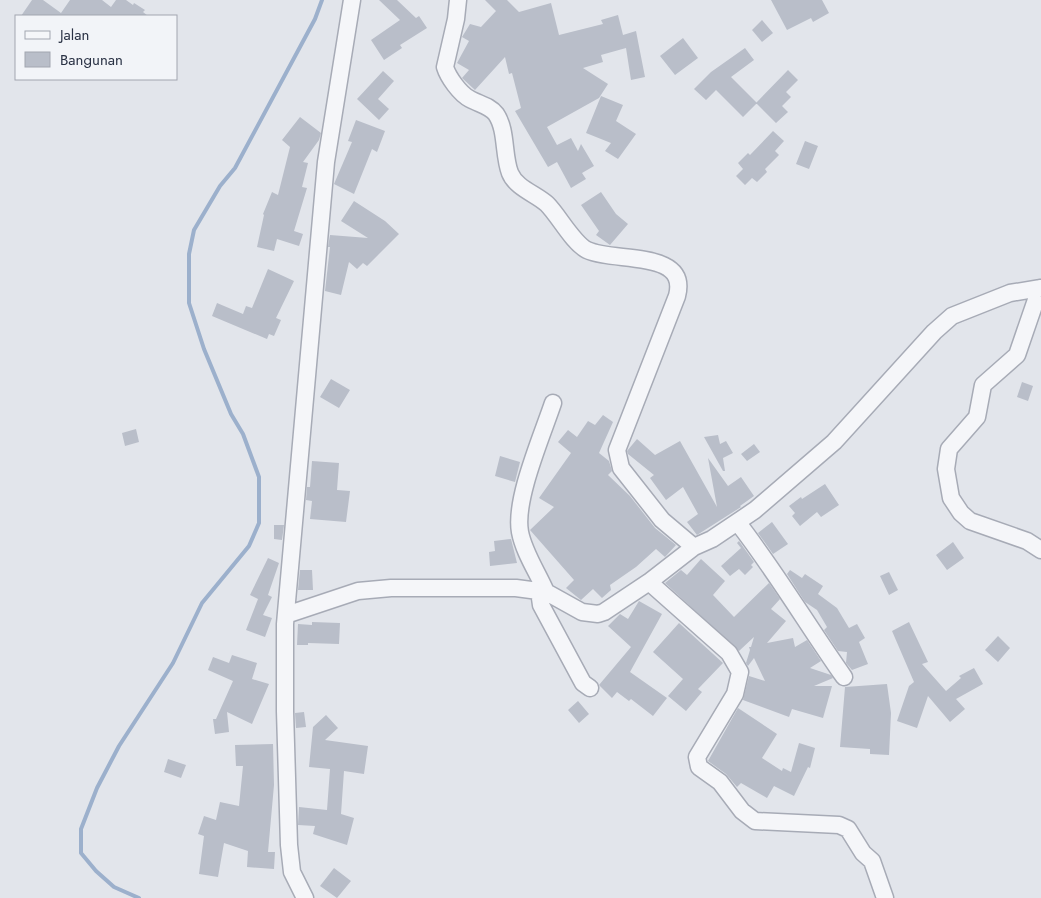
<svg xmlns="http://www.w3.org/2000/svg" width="1041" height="898" viewBox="0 0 1041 898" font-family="Jost,sans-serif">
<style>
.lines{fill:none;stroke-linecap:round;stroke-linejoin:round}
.stream{stroke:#9cb0cc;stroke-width:4}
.building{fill:#b9bec9}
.minor-casing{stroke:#a7abb6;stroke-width:19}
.minor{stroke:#f5f6f9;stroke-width:16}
</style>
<rect width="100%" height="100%" fill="#e2e5eb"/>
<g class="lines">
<path class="stream" d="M139 898 114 887 96 871 81 853V829L97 788 119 746 173 663 202 603 249 546 259 523V477L243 434 231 414 204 349 189 303V254L194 230 220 186 235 168 315 19 322 0"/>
</g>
<path class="building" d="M32 0H43L61 13 70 0H102L111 7 116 0H126L133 5 134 3 145 10 143 12 148 16H21Z
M379 0H397L416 18 419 16 427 28 400 45 402 48 384 60 371 40 400 20Z
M485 0H507L519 12 551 3 559 35 603 24 601 20 618 15 623 35 636 31 645 77 631 80 626 48 601 55 603 62 583 68 608 84 599 98 547 127 557 145 571 138 578 151 581 144 594 166 582 173 586 179 571 188 557 162 548 167 515 111 521 108 512 73 509 74 505 57 475 90 462 78 469 70 457 63 469 41 462 37 470 24 481 27 496 11Z
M771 0H822L829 13 813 22 811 18 787 30Z
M762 20 773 33 762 42 752 30Z
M683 38 698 58 675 75 660 56Z
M745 48 754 60 731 77 757 103 743 117 716 90 706 100 694 89 711 72Z
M788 70 798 80 786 92 791 97 782 106 788 112 776 123 756 103Z
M383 71 394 81 378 99 389 109 379 120 357 99Z
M601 96 623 105 616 121 636 134 618 159 605 151 611 143 586 133Z
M300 117 321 133 319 140 303 162 308 163 302 187 307 188 294 231 303 234 299 246 277 239 274 251 257 247 264 215 263 214 272 192 278 195 290 147 282 140Z
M356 120 385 131 377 152 372 149 354 194 334 184 352 142 348 141Z
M773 131 784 141 775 151 779 155 765 169 767 172 757 182 752 178 745 185 736 176 743 169 738 163 748 153 750 155Z
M805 141 818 146 809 169 796 164Z
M601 192 616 214 628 224 610 245 596 235 599 231 581 205Z
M354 201 385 221 399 234 367 266 363 263 357 269 349 262 341 295 325 291 330 247H328L330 235 368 238 341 221Z
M268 269 294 281 276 318 281 320 274 336 269 334 267 339 212 316 217 303 243 314 246 306 252 308Z
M331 379 350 390 339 408 320 397Z
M1022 382 1033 386 1028 401 1017 397Z
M603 415 613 422 599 453 609 461 612 471 608 475 630 496 655 528 676 545 665 557 656 549 636 567 610 585 611 590 602 598 593 589 581 600 566 588 574 580 530 530 554 507 539 498 571 453 558 442 568 430 577 437 588 421 595 425Z
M136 429 139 442 125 446 122 433Z
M718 435 720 444 726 441 733 453 723 458 725 471H723L704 437Z
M637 439 655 455 680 441 717 507 708 458 728 486 741 477 754 496 740 506 741 507 697 535 687 522 698 514 683 487 666 500 650 478 654 475 628 454 627 451Z
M754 444 760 452 747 461 741 454Z
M500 456 520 462 515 482 495 476Z
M312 461 339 463 337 490 350 491 346 522 310 519 312 501 306 500 307 487H310Z
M825 484 839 505 821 517 817 512 800 526 792 516 795 513 789 506 801 497 802 499Z
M772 522 788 544 773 554 758 533Z
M274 525H284L282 540 274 539Z
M511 539 517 563 490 566 489 552 495 551 494 541Z
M739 541 754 562 751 565 753 567 745 575 739 569 730 576 721 566 741 548 737 543Z
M953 542 964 558 947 570 936 555Z
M268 558 279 563 268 595 272 597 263 615 272 618 265 637 246 630 258 599 250 595Z
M701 559 725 581 713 595 734 617 769 583 780 599 771 609 786 621 767 643 793 638 795 647 807 640 821 661 810 668 831 675 833 678 814 686H832L823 718 792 709 789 717 743 700 749 676 765 681 754 658 748 666 746 663 750 650 749 647H751L754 637 739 651 665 583 681 570 687 575Z
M300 570H312L313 590H298Z
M790 570 802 578 805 574 823 586 818 594 837 608 849 628 857 624 865 638 859 642 868 664 852 670 846 663 847 652 838 651 824 630 827 627 817 610 805 602 787 574Z
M889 572 898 590 889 595 880 576Z
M639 601 662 614 630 672 667 698 653 716 631 699 629 701 617 692 612 698 599 685 631 647 608 626 620 614 628 619Z
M312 622 340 623 339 644 308 643V645H297L298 624 312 625Z
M909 622 928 662 922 664 946 691 961 678 959 676 974 668 983 684 956 699 965 709 950 722 928 696 917 728 897 721 909 686 914 682 892 631Z
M679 623 723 663 698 689 702 692 686 711 668 696 683 679 653 652Z
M998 636 1010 648 998 662 985 650Z
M232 655 257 663 252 679 269 684 252 724 227 712 229 732 215 734 213 719H216L233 681 208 670 213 657 229 663Z
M887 684 891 713 889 755 870 754V749L840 747 845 687Z
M578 701 589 714 579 723 568 710Z
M738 708 777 734 762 758 782 771 783 768 791 772 799 743 815 748 810 768 808 767 794 796 774 786 767 798 741 783 737 787 726 774 708 761Z
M304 712 306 727 296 728 295 713Z
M326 715 338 728 325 740 368 746 364 774 344 771 341 814 354 818 347 845 313 834 315 826 298 825 299 807 327 810 330 769 309 767 313 727Z
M273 744 274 785 268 852H275L274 869 247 867 248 851 224 843 218 877 199 874 204 836 198 834 204 816 216 820 220 802 239 806 243 766H236L235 745Z
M168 759 186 765 181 778 164 772Z
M334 868 351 881 337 898 320 886Z"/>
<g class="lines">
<g class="minor-casing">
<path id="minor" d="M458 0 456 19 445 67C448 77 460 94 470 99 479 104 490 106 496 114 507 130 503 155 510 173 516 188 536 194 547 204 559 216 573 243 587 250 614 263 689 249 677 296L617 450 621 468 662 520 694 547
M1040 288 1017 355 983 385 977 417 949 449 946 469 951 498 961 513 970 521 1027 541 1041 550
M738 523C776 572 808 626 844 677
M649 582 729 653 740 672 735 694 697 757 699 767 720 782 742 811 755 821 839 825 848 829 863 853 872 861 885 898
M539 591 541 605 583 683 590 688
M546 592C538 573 524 553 520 532 514 500 542 436 553 403
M286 615 358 591 391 588H516L546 592 582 612 598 614 604 612 649 582 694 547 712 539 755 510 834 442 934 332 952 316 1010 293 1041 288
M305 898 292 872 289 845 285 711V624L326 162 352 0"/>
</g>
<use href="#minor" class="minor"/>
</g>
<rect x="15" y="15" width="162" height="65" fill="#f2f4f8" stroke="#a2a6b0"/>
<rect x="25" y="31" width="25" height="8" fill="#f5f6f9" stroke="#a2a6b0"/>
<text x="60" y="40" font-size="15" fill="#293144">Jalan</text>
<rect x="25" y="52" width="25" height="15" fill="#b9bec9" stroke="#a2a6b0"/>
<text x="60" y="65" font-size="15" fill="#293144">Bangunan</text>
</svg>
